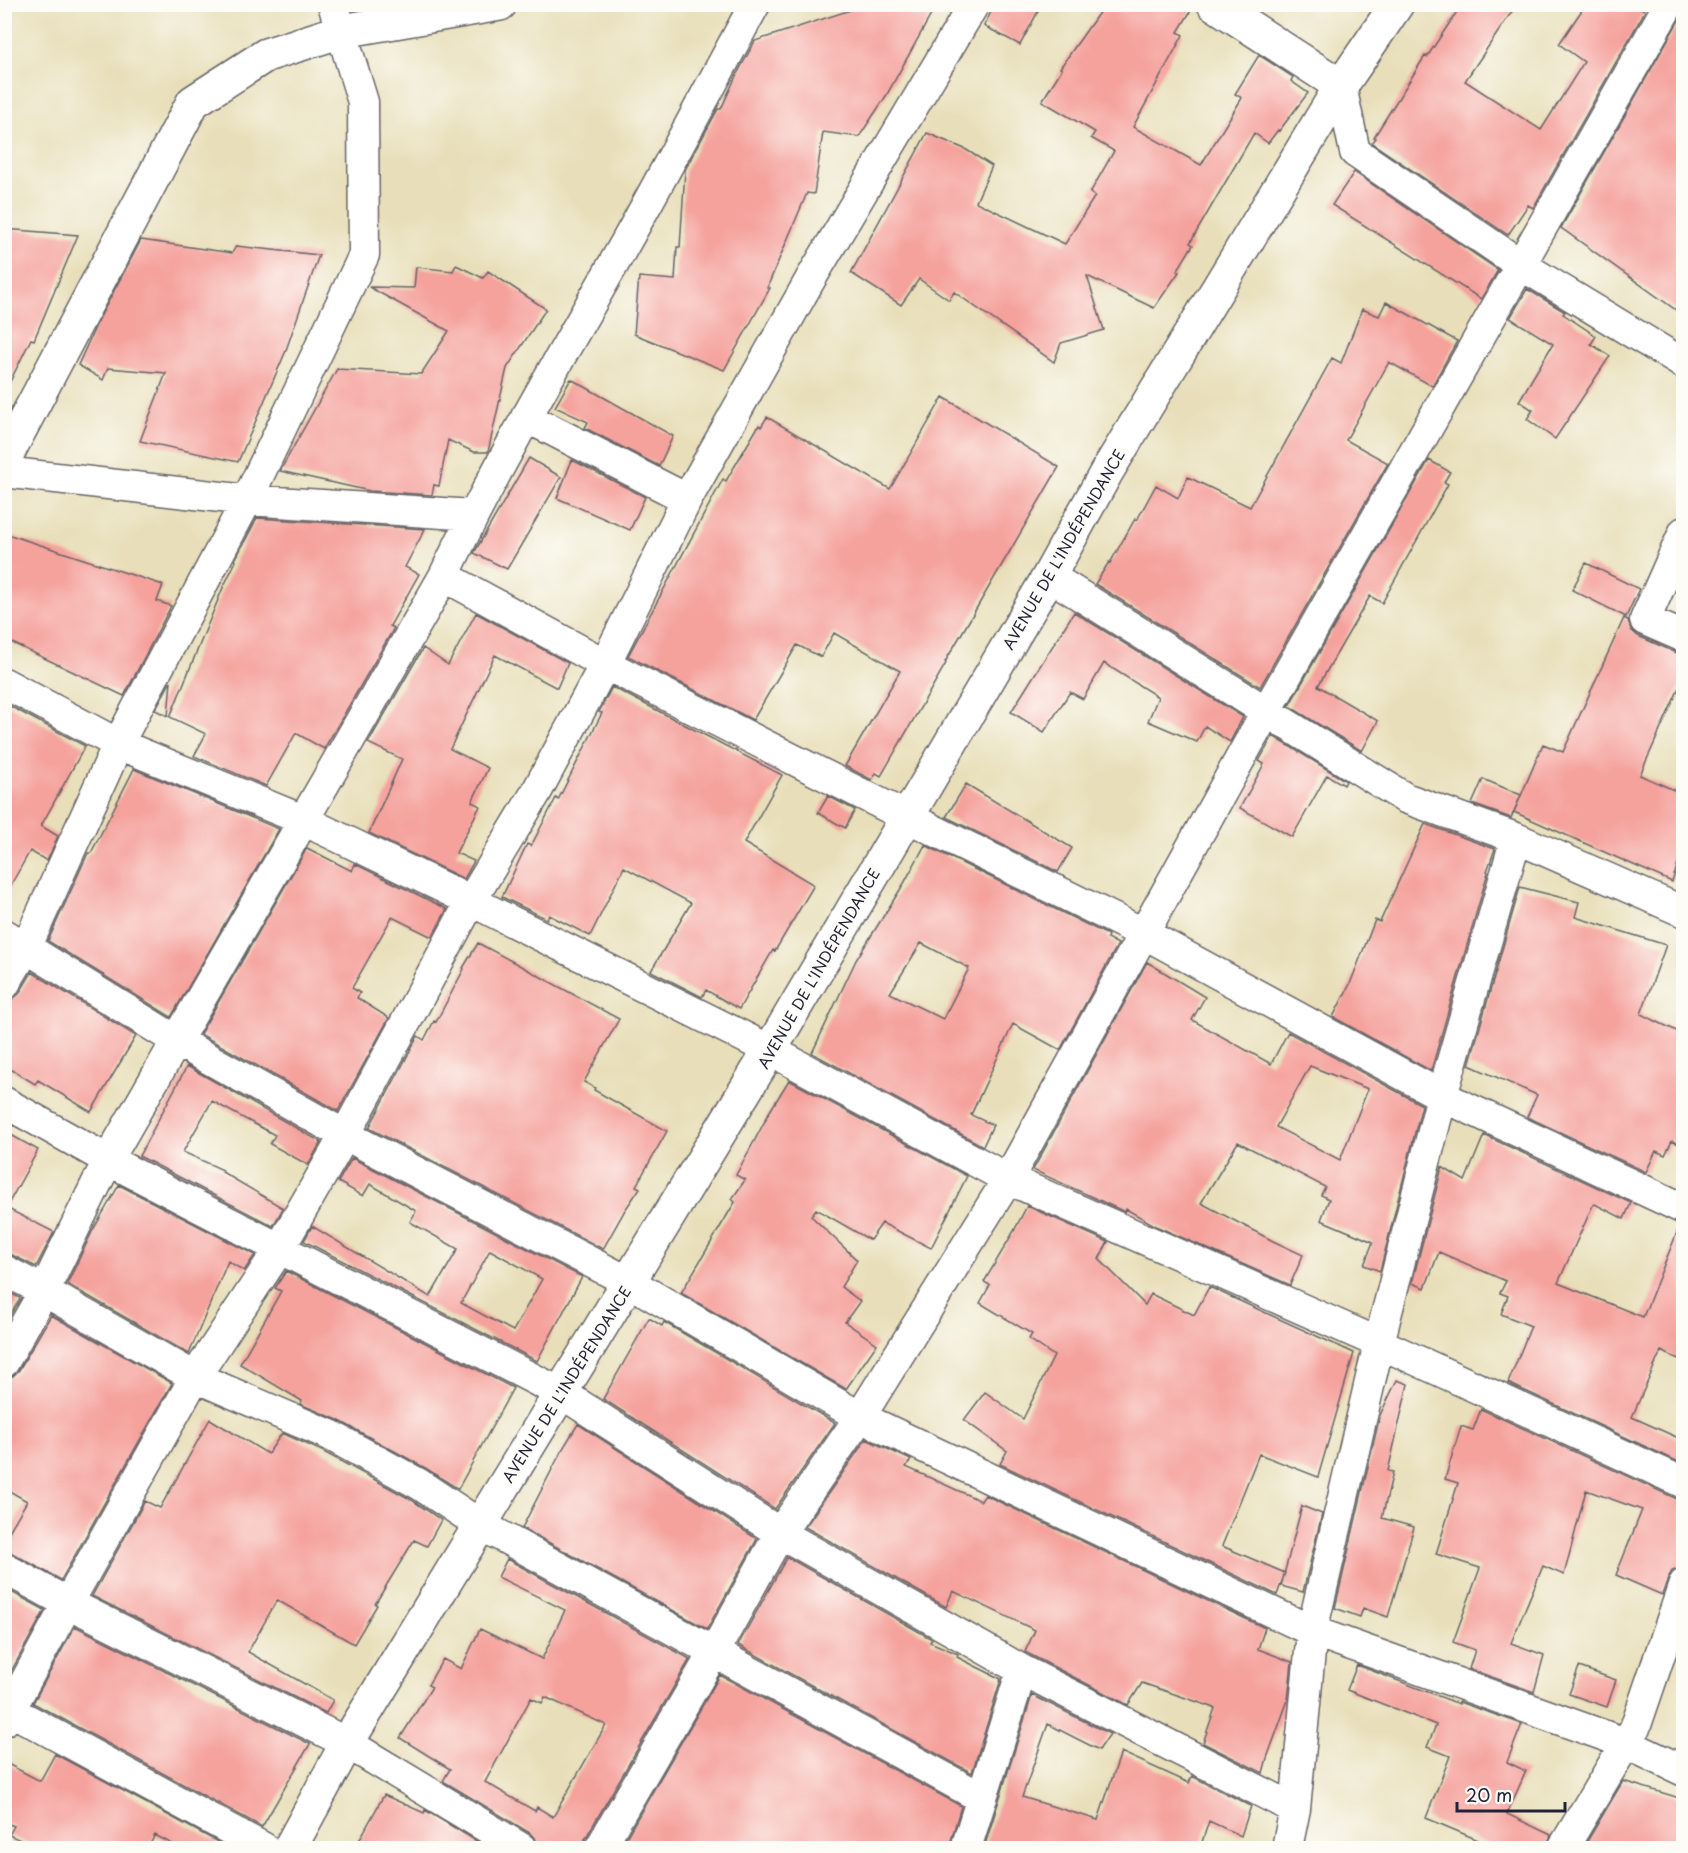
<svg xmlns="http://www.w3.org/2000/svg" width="1688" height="1853" viewBox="0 0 1688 1853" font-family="'Playpen Sans',sans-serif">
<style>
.building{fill:#f5a19c;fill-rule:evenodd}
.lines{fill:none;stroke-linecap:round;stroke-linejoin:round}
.minor-casing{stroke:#676467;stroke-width:33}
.tertiary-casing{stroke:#676467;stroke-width:36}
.secondary-casing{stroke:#676467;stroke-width:36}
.minor{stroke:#fff;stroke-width:30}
.tertiary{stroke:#fff;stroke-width:33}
.secondary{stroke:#fff;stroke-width:33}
.labels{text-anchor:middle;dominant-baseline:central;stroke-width:4.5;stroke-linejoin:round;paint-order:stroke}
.street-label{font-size:15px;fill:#22223b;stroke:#fdfcf7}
</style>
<rect width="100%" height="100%" fill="#fdfcf7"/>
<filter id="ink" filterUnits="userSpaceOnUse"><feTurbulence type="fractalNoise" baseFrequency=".0167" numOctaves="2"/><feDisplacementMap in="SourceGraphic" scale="12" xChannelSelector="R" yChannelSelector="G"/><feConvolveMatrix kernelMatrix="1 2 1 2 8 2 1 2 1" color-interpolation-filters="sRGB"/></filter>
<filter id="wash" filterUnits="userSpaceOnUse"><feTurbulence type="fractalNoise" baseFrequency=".008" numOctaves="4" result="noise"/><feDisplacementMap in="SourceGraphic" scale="24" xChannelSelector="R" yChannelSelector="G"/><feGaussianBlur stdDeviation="1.35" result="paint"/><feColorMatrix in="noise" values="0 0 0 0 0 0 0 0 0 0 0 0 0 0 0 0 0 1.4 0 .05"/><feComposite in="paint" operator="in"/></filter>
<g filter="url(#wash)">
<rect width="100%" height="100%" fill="#e8dfba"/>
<g id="blocks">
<path class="building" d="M869 4H937L886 96 859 137 823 132 814 194 807 193 767 288H770L724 370 634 334 639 277 675 280 677 247H680L685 170 718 109H721L736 76 755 41Z
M995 4H1042L1020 45 984 26Z
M1105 4H1195L1178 32 1183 35 1133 127 1201 165 1242 98 1235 94 1259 55 1293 77 1291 81 1308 93 1279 131 1278 130 1268 143 1254 133 1190 243 1193 245 1177 271 1179 272 1154 308 1087 276 1104 330 1061 343 1054 362 954 292 949 300 919 279 901 305 851 273 927 133 965 149 992 166 976 202 1065 244 1095 196 1090 193 1114 151 1091 138 1095 132 1042 101 1062 69 1060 68Z
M1462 4H1517L1465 81 1541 130 1584 62 1559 44 1586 4H1636L1645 11 1533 208 1528 205 1508 235 1372 143 1376 138 1374 137 1425 56 1427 57Z
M1683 13V315L1561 228Z
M1354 172 1498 270 1481 299 1332 205Z
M4 229 78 235 34 340 31 339 4 394Z
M141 240 232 253 236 246 319 255 285 353 238 462 140 441 166 373 108 368 103 380 78 365 98 321Z
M456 265 483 278 488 271 546 309 507 368 488 452H474L448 440 439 486 434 485 432 495 370 491 280 471 337 369 421 374 449 331 369 287 414 288 416 267 453 271Z
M1527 289 1565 312 1563 314 1596 336 1591 344 1610 356 1555 439 1527 419 1533 410 1519 401 1553 344 1510 318Z
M1386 302 1457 341 1432 386 1389 362 1346 440 1388 463 1260 687 1095 584 1109 562 1110 563 1135 519 1137 520 1156 485 1178 498 1188 477 1250 507 1332 358 1341 363 1362 309 1379 316Z
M571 379 673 436 659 466 585 428 588 422 555 407Z
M943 397 1059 467 945 662 946 663 881 776 876 773 872 780 845 766 900 671 834 633 821 657 797 645 753 720 628 656 723 479 726 481 759 425 761 427 767 417 890 489Z
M529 458 561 477 507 569 474 553Z
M572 460 645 497 630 530 557 498Z
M1429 460 1450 472 1444 482 1448 484 1382 603 1370 596 1318 686 1378 721 1362 751 1289 706Z
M257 518 425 529 405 567 419 574 390 626 394 628 324 749 296 733 266 786 194 756 206 734 170 717 222 590 236 561 235 560Z
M4 533 163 585 157 601 171 606 124 696 4 639Z
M1586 563 1639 589 1626 617 1572 590Z
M1074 612 1243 717 1230 742 1205 726 1197 742 1148 721 1158 697 1104 663 1083 699 1070 692 1044 732 1011 712Z
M476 613 568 663 557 688 495 655 450 749 488 768 472 802 480 806 456 853 474 861 464 879 369 833 402 759 368 743 423 648 448 665Z
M1624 618 1628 620 1631 630 1638 636 1677 653 1683 654V679L1640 775 1683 794V848L1672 882 1514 812 1543 744 1563 752Z
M171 681 168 716 155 710Z
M612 687 782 775 744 843 814 885 775 951 773 950 739 1009 706 990 702 997 651 971 691 903 624 867 590 936 549 915 547 919 502 897 527 844 531 846 556 798 558 800 602 713 599 712Z
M4 703 85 746 41 826 58 836 47 861 30 851 4 897Z
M1273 736 1346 781 1344 785 1327 775 1292 837 1240 808 1264 764 1259 761Z
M134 769 279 829 171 1017 48 941 88 853H91Z
M1483 779 1521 795 1511 818 1472 804Z
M966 784 1072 848 1058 872 946 817Z
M828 796 855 810 845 828 818 813Z
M1425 824 1495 849 1487 871 1488 872 1431 1071 1333 1017 1350 984 1375 920 1380 922Z
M925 845 1108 935 1107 938 1118 944 1060 1050 1013 1024 971 1115 993 1125 983 1146 812 1053 856 960 903 885ZM921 943 969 968 943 1019 890 993Z
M307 848 352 871 355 864 447 909 432 937 392 917 352 988 360 993 357 998 389 1018 338 1111 200 1034Z
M1520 887 1579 902 1575 917 1666 945 1641 1014 1683 1034V1146L1672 1141 1665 1155 1656 1151 1646 1172 1527 1117 1537 1095 1469 1065Z
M478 943 619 1019 584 1082 595 1088 594 1090 667 1131 636 1186 640 1188 625 1210 603 1249 369 1128 418 1036 424 1040 434 1021 436 1022 464 969 463 968Z
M1147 962 1205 997 1192 1020 1271 1064 1288 1032 1422 1105 1380 1271 1364 1265 1373 1242 1321 1220 1329 1199 1321 1195 1325 1187 1238 1142 1201 1203 1273 1241 1303 1255 1290 1285 1158 1227 1126 1209 1125 1212 1033 1170ZM1310 1066 1368 1089 1340 1160 1276 1127Z
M32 972 136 1036 91 1112 38 1080 35 1084 4 1065V1011L10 1001 19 994Z
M187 1066 321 1142 308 1165 270 1144 275 1135 212 1101 183 1152 223 1170 222 1172 283 1208 273 1226 139 1156Z
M789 1080 967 1176 931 1248 882 1223 870 1240 816 1209 811 1216 857 1260 841 1287 860 1301 845 1322 877 1344 846 1389 681 1293 735 1202 732 1199 745 1180 736 1175 766 1119H765Z
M4 1131 38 1150 6 1208 54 1232 36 1267 12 1255 4 1253Z
M1484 1135 1631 1203 1624 1219 1595 1204 1593 1205 1558 1283 1643 1317 1680 1225 1683 1226V1361L1661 1351 1632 1417 1683 1440V1464L1508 1383 1531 1326 1501 1314 1508 1296 1500 1293 1506 1281 1439 1252 1425 1288 1412 1283 1442 1167 1465 1181Z
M352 1158 582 1277 537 1361 304 1241 312 1226 430 1297 458 1249 410 1222 416 1211 370 1184 363 1196 338 1182ZM490 1250 542 1279 513 1331 461 1303Z
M119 1185 255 1255 244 1271 228 1261 189 1354 67 1284 92 1232Z
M1027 1206 1108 1242 1099 1259 1145 1305 1151 1294 1194 1315 1209 1287 1354 1353 1318 1477 1259 1454 1222 1546 1285 1573 1277 1595 1000 1464 1007 1451 964 1420 985 1392 1023 1419 1054 1356 1029 1339 1032 1334 980 1303 990 1285 984 1282 1014 1231Z
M286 1271 513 1388 458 1489 427 1469 338 1420 300 1404 302 1401 240 1364 281 1291 275 1288Z
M4 1290 20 1298 4 1326Z
M51 1315 172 1383 61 1580 12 1553 4 1551V1540L27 1501 4 1488V1379L13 1376 19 1370Z
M649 1318 662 1326 664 1322 835 1423 775 1509 603 1399Z
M1397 1380 1408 1384 1388 1471 1393 1472 1382 1518 1414 1527 1388 1617 1363 1608 1360 1617 1335 1608 1380 1415Z
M1481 1409 1677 1499 1683 1500V1567L1672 1571 1668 1578 1662 1595 1616 1575 1642 1510 1586 1490 1564 1575 1543 1566 1511 1643 1544 1655 1534 1692 1469 1669 1475 1650 1453 1642 1480 1568 1436 1554 1458 1483 1445 1479 1461 1426 1473 1430Z
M210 1419 268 1454 282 1433 322 1451 410 1499 441 1520 427 1546 414 1540 375 1604 377 1605 354 1644 277 1600 248 1652 333 1700 326 1713 92 1596 145 1501 160 1508Z
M578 1424 757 1539 707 1629 522 1528 562 1450Z
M866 1439 911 1460 906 1467 981 1501 985 1495 1265 1628 1258 1649 1292 1662 1288 1700 1267 1758 1263 1773 1203 1743 1215 1708 1142 1683 1128 1705 1025 1652 1035 1630 953 1591 946 1607 805 1527Z
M1302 1506 1322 1514 1303 1592 1281 1586Z
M787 1557 932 1639 930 1642 958 1654 957 1657 1001 1679 972 1773 738 1645Z
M507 1559 690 1659 585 1839 583 1848H538L536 1840 530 1833 443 1781 450 1769 400 1738 432 1687 428 1685 443 1659 461 1669 480 1629 542 1659 565 1610 498 1577ZM545 1697 606 1725 553 1817 537 1807 535 1811 485 1782 531 1698 542 1703Z
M4 1588 45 1610 4 1684Z
M75 1626 310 1744 262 1827 33 1703Z
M1357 1665 1459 1704V1702L1522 1724 1507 1762 1526 1771 1507 1814 1551 1835 1546 1848H1497L1426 1818 1450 1756 1427 1747 1436 1725 1347 1690Z
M1579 1667 1616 1680 1607 1707 1569 1694Z
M720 1675 961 1806 949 1848H620Z
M1032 1695 1110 1734 1099 1750 1048 1724 1022 1797 1098 1820 1121 1752 1189 1783 1192 1776 1251 1806 1241 1836 1209 1821 1200 1848H984Z
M55 1754 229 1848H180L155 1835 148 1848H38L9 1835 14 1826 4 1822V1762L40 1781Z
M1623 1781 1683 1799V1848H1583Z
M384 1795 424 1813 425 1810 488 1848H355Z"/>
</g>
</g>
<g filter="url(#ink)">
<use href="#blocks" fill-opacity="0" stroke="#676467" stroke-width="1.5"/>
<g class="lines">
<g class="minor-casing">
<path id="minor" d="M1341 86 1355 152 1521 265 1684 364
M526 417 687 499
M4 472 247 500 473 515
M1684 532 1645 620 1684 637
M444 576 605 664 907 817 1145 934 1442 1096 1684 1209
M1049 576 1405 798 1516 838 1684 912
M4 683 118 744 303 820 471 901 770 1050 1008 1179 1379 1343 1684 1483
M4 934 177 1041 345 1135 629 1282 860 1417 1312 1631 1625 1743 1684 1771
M4 985 26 948 118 744 247 500 364 255 363 102 333 4
M4 1102 108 1160 191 1203 561 1393 780 1533 1022 1670 1295 1809
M4 1270 44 1291 195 1377 330 1435 419 1484 479 1524 982 1798
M4 1362 44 1291 108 1160 444 576C496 466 558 362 618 256 665 173 709 88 755 4
M4 1568 68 1603 347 1743 521 1848
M4 1707 264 1848
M4 1721 68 1603 195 1377 280 1248 345 1135 471 901 537 791 605 664 687 499 810 280 974 4
M600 1848 714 1652 780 1533 860 1417 1008 1179 1266 712 1669 4
M966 1848 1022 1670
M1287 1848 1295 1809 1312 1631 1379 1343 1442 1096 1516 838
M1563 1848 1635 1728 1684 1584"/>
</g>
<g class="tertiary-casing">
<path id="tertiary" d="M1341 86 1397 4"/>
</g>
<g class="secondary-casing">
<path id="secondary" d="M4 460 193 102 266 55 342 31 500 4
M290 1848 347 1743 770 1050 1049 576 1106 473 1341 86 1214 4"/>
</g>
<use href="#minor" class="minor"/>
<use href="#tertiary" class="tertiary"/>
<use href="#secondary" class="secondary"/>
</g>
</g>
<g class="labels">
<g class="street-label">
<text transform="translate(1063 549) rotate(-60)">AVENUE DE L'INDÉPENDANCE</text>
<text transform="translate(818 968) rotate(-60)">AVENUE DE L'INDÉPENDANCE</text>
<text transform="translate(566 1384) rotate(-58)">AVENUE DE L'INDÉPENDANCE</text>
</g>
</g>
<rect width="1688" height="1853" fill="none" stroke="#fdfcf7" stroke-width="24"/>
<path d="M1457 1802v9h108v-9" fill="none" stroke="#22223b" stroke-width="3"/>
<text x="1466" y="1802" font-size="18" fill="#22223b" stroke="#fdfcf7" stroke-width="4.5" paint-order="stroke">20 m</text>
</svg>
